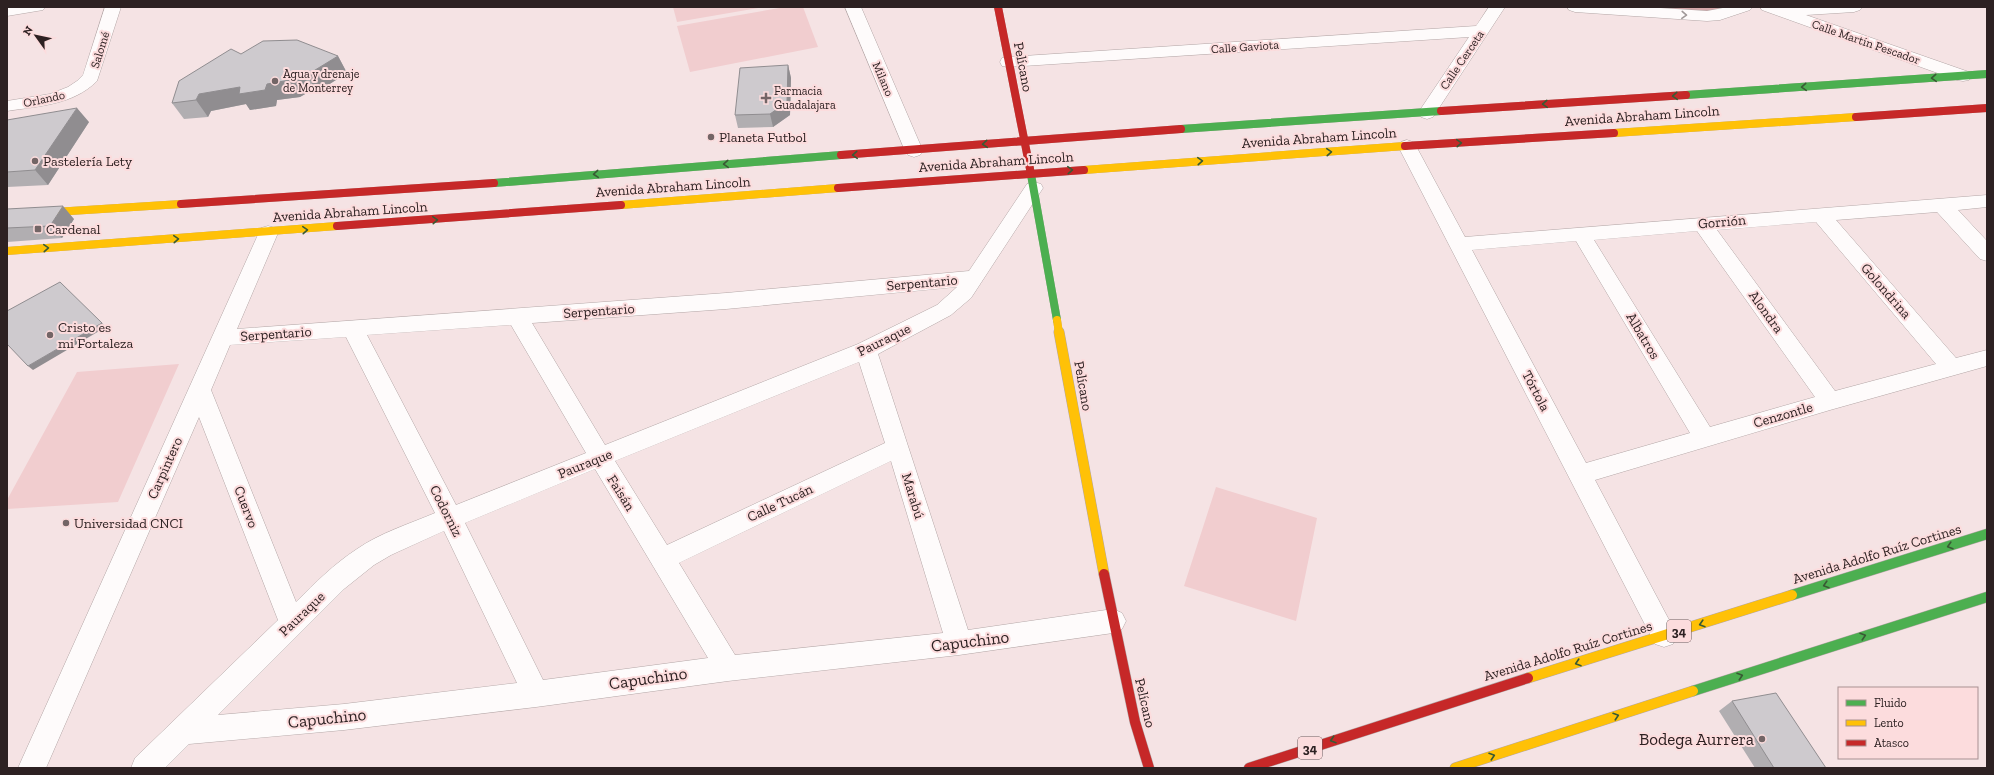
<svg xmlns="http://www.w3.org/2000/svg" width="1994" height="775" viewBox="0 0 1994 775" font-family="'Zilla Slab',serif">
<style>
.green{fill:#f1cdcf}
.water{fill:#d6a8aa}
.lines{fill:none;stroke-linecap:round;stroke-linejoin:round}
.street-casing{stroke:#b3a6a6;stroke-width:1}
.fast-far1-casing{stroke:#b3a6a6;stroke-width:8}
.fast-casing{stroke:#b3a6a6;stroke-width:11}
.slow-far1-casing{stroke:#b3a6a6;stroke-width:8}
.slow-casing{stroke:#b3a6a6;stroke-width:11}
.jam-far1-casing{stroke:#b3a6a6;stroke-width:8}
.jam-casing{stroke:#b3a6a6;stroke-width:11}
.street{fill:#fefbfb;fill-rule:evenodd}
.fast-far1{stroke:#4caf50;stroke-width:8}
.fast{stroke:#4caf50;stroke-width:10}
.slow-far1{stroke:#ffc107;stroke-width:8}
.slow{stroke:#ffc107;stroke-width:10}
.jam-far1{stroke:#c62828;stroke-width:8}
.jam{stroke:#c62828;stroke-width:10}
.wall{fill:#b1aeb1}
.shaded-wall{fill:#908d90}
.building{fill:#cecace;stroke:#908d90}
.oneway{stroke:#a09999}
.oneway2{stroke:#395a34}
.poi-dot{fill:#736566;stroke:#fcdcdd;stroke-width:1.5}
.labels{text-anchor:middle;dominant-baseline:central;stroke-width:4;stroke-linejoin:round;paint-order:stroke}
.far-street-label{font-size:12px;fill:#2d2122;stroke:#fcdcdd}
.far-poi-label{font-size:12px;fill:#2d2122;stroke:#fcdcdd;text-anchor:start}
.shield{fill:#fcdcdd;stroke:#6b595a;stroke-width:1}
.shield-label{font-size:13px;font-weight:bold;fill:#2d2122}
.street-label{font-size:14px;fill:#2d2122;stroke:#fcdcdd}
.poi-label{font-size:14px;fill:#2d2122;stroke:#fcdcdd;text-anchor:start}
.near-street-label{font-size:17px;fill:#2d2122;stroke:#fcdcdd}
.near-poi-label{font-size:17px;fill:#2d2122;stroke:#fcdcdd;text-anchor:end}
</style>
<rect width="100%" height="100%" fill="#f5e3e4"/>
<path class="green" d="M673 7H764L677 22Z
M785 7H803L818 47 690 72 677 26Z
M179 364 118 502 7 509V500L77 372Z
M1216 487 1317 518 1296 621 1184 586Z"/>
<path class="water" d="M1575 7H1743L1732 12Z"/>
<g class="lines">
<g class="street-casing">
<path id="street" d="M45 7 43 10 7 16V8L9 7Z
M105 7H121L97 81C73 105 39 106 7 111V101L50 94 68 87 77 81 83 75Z
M845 7H861L923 151 920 155 914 157 908 155 905 151Z
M1489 7H1505L1433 117 1427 119 1421 117 1418 113 1469 37 1008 67 1002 66 1000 62 1002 58 1008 57 1476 26Z
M1567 7H1645L1707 11 1728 7H1752L1750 10 1720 20 1707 21 1575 12 1569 10Z
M1760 7H1862L1860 10 1854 12 1806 15 1969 72 1972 76 1969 80 1963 81 1957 80 1762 10Z
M1407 140 1413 142 1416 146 1465 237 1987 195V207L1958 210 1987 241V261L1980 259 1937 212 1836 220 1956 358 1987 350V366L1830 410 1595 480 1677 635 1673 644 1664 647 1655 644 1398 146 1401 142ZM1816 222 1936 364 1835 391 1717 230ZM1697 231 1815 397 1710 427 1594 240ZM1576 241 1690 433 1586 463 1472 250Z
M1034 182 1041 184 1043 188 971 298 951 315 878 354 968 630 1113 609 1122 613 1126 621 1122 629 1113 633 959 655 728 681 536 707 344 730 189 744 165 768H131L135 758 278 620 199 417 46 768H18L261 228 268 226 275 228 278 233 237 329 726 293 969 271 1027 184ZM957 287 937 305 858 344 605 445 532 323 726 309ZM511 325 586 453 456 505 367 335ZM346 337 435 513C409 524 380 533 357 549 334 564 315 583 296 602L211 390 230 345ZM859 362 885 443 667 545 615 461ZM891 461 943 633 735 655 679 563ZM595 469 708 658 543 680 465 523ZM444 531 517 683 344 704 218 715 344 589 374 565 391 555Z"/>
</g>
<g class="fast-far1-casing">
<path id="fast-far1" d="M1686 95 1987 74
M1181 129 1441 111
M1030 169 1057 320
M494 183 841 155"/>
</g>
<g class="fast-casing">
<path id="fast" d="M1792 595 1987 534
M1693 691 1987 597"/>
</g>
<g class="slow-far1-casing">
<path id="slow-far1" d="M1614 133 1856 117
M1084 170 1405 146
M621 205 838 188
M7 215 181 204
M7 251 337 226
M1057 320 1059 333"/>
</g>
<g class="slow-casing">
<path id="slow" d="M1059 332 1104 574
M1528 678 1792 595
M1455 768 1693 691"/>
</g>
<g class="jam-far1-casing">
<path id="jam-far1" d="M998 7 1030 169
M1441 111 1686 95
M1856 117 1987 108
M1405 146 1614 133
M841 155 1181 129
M838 188 1084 170
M181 204 494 183
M337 226 621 205"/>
</g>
<g class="jam-casing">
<path id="jam" d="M1104 574 1135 722 1149 768
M1249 768 1528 678"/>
</g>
<use href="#street" class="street"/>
<use href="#fast-far1" class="fast-far1"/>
<use href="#fast" class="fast"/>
<use href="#slow-far1" class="slow-far1"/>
<use href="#slow" class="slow"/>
<use href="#jam-far1" class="jam-far1"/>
<use href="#jam" class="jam"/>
</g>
<path class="wall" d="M241 54 338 56 347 73 317 92 312 90 300 97 277 100 276 106 250 110 246 104 211 111 208 117 184 119 172 103Z
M788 65 791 78 790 115 773 127 738 128 735 115Z
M7 120 89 122 48 185 7 187Z
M7 209 74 219 62 238 7 242Z
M1732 701 1826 768H1755L1719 711Z"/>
<path class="shaded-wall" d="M338 56 347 73 317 92 307 75Z
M788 65 791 78 790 115 773 127 770 114Z
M302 73 312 90 300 97 277 100 276 106 250 110 246 104 211 111 208 117 196 100 199 94 240 87 267 84Z
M77 108 89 122 48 185 35 170Z
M63 206 74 219 62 238 50 226Z
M102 323 106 327 33 370 28 366Z"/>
<path class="building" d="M297 40 338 56 307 75 302 73 290 80 267 84 265 90 239 94 240 87 199 94 196 100 172 103 179 81 231 49 241 54 263 41Z
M788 65 787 102 770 114 735 115 740 68Z
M77 108 35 170 7 172V120Z
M63 206 50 226 7 228V209Z
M60 282 102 323 28 366 7 344V311Z
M1776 693 1826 768H1774L1732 701Z"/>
<defs><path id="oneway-chevron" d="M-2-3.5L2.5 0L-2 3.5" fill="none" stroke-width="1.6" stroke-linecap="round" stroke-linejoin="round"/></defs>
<use class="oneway" href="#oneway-chevron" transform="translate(1684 15) rotate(3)"/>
<g class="oneway2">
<use href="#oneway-chevron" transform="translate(1934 78) rotate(176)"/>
<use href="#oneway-chevron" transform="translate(1804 87) rotate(176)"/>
<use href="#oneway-chevron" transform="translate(1675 96) rotate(176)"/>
<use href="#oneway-chevron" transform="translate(1545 104) rotate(176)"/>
<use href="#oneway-chevron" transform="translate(1459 143) rotate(-4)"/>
<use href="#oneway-chevron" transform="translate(985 144) rotate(175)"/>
<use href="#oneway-chevron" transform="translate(1329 152) rotate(-4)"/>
<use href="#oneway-chevron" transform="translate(855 155) rotate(176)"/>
<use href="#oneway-chevron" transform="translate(1200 161) rotate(-4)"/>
<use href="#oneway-chevron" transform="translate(726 164) rotate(176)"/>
<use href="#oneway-chevron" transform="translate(1070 170) rotate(-4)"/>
<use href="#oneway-chevron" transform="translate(596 174) rotate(175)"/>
<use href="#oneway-chevron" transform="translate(435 220) rotate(-4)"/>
<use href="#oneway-chevron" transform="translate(305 230) rotate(-4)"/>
<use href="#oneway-chevron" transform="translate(176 239) rotate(-4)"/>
<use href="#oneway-chevron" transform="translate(46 248) rotate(-4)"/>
<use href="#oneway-chevron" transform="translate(1950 546) rotate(163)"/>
<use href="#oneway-chevron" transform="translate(1826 585) rotate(163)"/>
<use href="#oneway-chevron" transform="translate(1702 624) rotate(163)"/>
<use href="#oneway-chevron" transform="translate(1863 636) rotate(-18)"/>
<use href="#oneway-chevron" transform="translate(1578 663) rotate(162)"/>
<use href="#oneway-chevron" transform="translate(1740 676) rotate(-18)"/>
<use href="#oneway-chevron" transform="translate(1616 716) rotate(-18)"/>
<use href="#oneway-chevron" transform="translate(1333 740) rotate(162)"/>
<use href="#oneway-chevron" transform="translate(1492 756) rotate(-18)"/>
</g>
<g class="poi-dot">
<circle cx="275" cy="81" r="4"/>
<path d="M764 92h4v4h4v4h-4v4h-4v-4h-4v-4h4z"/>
<circle cx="711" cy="137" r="4"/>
<circle cx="35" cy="161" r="4"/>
<rect x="34" y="225" width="8" height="8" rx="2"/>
<circle cx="50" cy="335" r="4"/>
<circle cx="66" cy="523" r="4"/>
<circle cx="1762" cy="739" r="4"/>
</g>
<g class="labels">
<g class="far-street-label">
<text transform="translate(1866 42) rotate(19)">Calle Martín Pescador</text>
<text transform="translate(1245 47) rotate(-4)">Calle Gaviota</text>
<text transform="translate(100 50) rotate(-73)">Salomé</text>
<text transform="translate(1462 60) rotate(-56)">Calle Cerceta</text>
<text transform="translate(883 79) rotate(67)">Milano</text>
<text transform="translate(44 99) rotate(-12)">Orlando</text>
</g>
<g class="far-poi-label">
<text x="283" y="74">Agua y drenaje<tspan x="283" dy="14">de Monterrey</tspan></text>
<text x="774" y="91">Farmacia<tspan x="774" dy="14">Guadalajara</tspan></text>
</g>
<g class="shield">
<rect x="1667" y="620" width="24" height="22" rx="3"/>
<rect x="1298" y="737" width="24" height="22" rx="3"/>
</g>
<g class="shield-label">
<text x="1679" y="631">34</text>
<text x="1310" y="748">34</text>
</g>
<g class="street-label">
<text transform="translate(1023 67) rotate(79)">Pelícano</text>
<text transform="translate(1642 116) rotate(-4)">Avenida Abraham Lincoln</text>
<text transform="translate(1319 138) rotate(-4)">Avenida Abraham Lincoln</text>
<text transform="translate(996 162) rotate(-4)">Avenida Abraham Lincoln</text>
<text transform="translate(673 187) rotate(-4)">Avenida Abraham Lincoln</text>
<text transform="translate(350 212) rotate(-4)">Avenida Abraham Lincoln</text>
<text transform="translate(1722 222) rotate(-5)">Gorrión</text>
<text transform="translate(922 283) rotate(-5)">Serpentario</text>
<text transform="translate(1886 291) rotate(49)">Golondrina</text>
<text transform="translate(599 311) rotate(-4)">Serpentario</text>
<text transform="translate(1766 312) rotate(54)">Alondra</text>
<text transform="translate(276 334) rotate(-4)">Serpentario</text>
<text transform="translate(1643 336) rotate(59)">Albatros</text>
<text transform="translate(884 340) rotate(-26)">Pauraque</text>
<text transform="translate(1083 386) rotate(80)">Pelícano</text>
<text transform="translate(1536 391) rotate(62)">Tórtola</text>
<text transform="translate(1783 415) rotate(-16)">Cenzontle</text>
<text transform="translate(585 464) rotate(-22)">Pauraque</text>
<text transform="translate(165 468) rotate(-66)">Carpintero</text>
<text transform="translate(621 493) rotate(58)">Faisán</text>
<text transform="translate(913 496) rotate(73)">Marabú</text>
<text transform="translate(780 503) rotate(-25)">Calle Tucán</text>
<text transform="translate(246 507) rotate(69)">Cuervo</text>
<text transform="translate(446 511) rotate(63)">Codorniz</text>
<text transform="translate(1877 554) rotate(-17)">Avenida Adolfo Ruíz Cortines</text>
<text transform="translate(302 614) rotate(-44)">Pauraque</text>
<text transform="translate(1568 651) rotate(-17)">Avenida Adolfo Ruíz Cortines</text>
<text transform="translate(1145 703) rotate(77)">Pelícano</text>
</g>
<g class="poi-label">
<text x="719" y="137">Planeta Futbol</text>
<text x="43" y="161">Pastelería Lety</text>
<text x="46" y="229">Cardenal</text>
<text x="58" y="327">Cristo es<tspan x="58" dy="16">mi Fortaleza</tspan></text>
<text x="74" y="523">Universidad CNCI</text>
</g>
<g class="near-street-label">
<text transform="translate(970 641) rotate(-7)">Capuchino</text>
<text transform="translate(648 678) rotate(-8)">Capuchino</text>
<text transform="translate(327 718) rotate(-6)">Capuchino</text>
</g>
<g class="near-poi-label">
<text x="1754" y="739">Bodega Aurrera</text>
</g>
</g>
<rect width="1994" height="775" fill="none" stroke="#2d2122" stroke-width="16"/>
<rect x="1838" y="687" width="140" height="72" fill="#fcdcdd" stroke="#a99192"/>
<rect x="1846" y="700" width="20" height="6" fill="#4caf50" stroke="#a99192"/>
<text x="1874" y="707" font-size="12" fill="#2d2122">Fluido</text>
<rect x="1846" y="720" width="20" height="6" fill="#ffc107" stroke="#a99192"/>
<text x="1874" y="727" font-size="12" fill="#2d2122">Lento</text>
<rect x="1846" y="740" width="20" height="6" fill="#c62828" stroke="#a99192"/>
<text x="1874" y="747" font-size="12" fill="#2d2122">Atasco</text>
<g transform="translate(36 36) rotate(303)" stroke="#fcdcdd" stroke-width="3" paint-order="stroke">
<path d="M0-3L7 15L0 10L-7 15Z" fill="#2d2122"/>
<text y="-6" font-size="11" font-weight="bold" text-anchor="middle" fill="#2d2122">N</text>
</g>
</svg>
